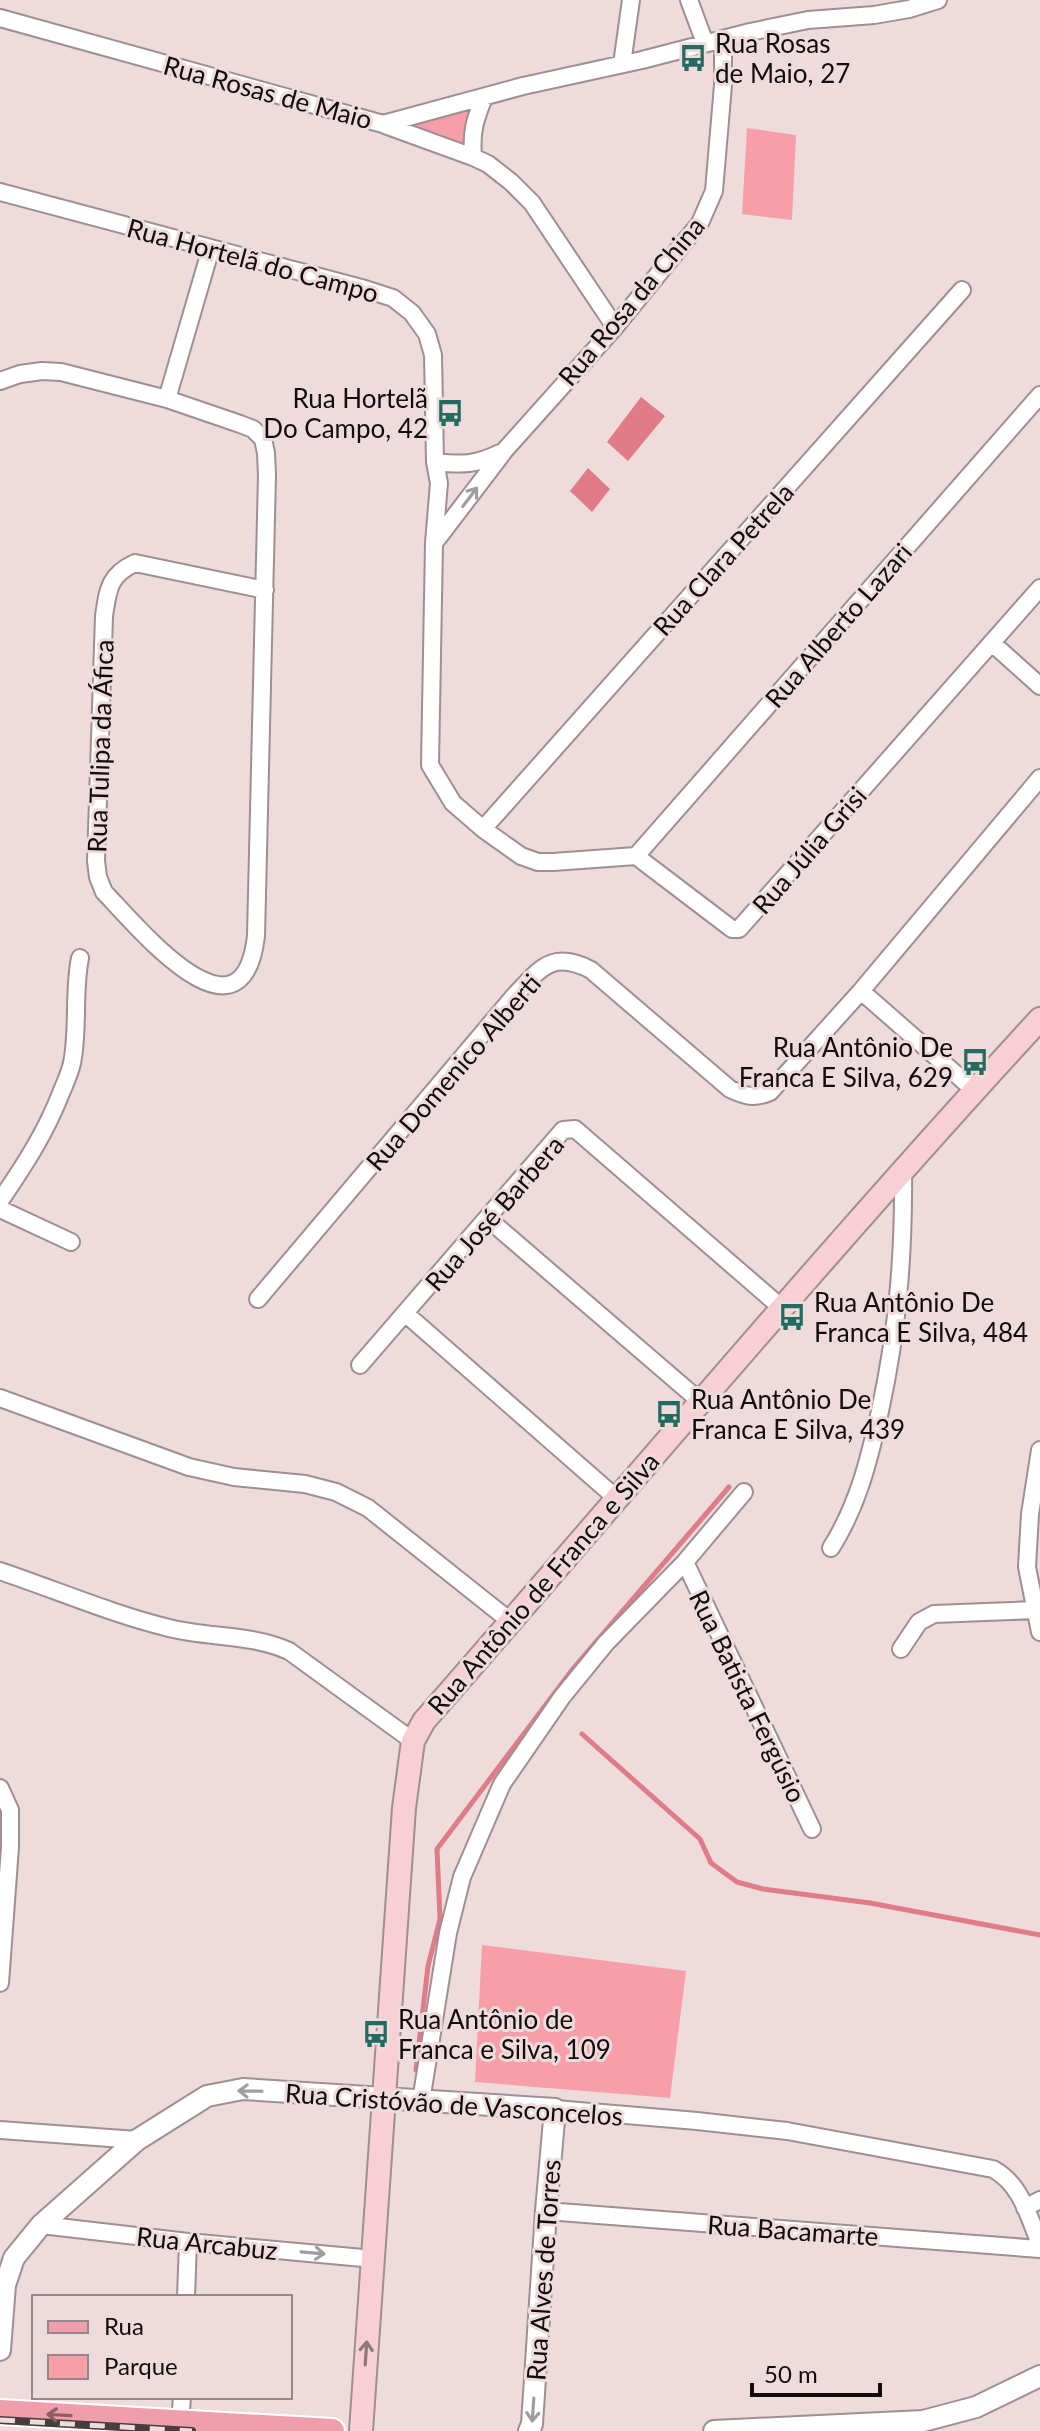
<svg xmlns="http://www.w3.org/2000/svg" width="1040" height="2431" viewBox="0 0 1040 2431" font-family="Lato,sans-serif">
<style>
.green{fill:#f79fa8}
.water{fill:#df7c87}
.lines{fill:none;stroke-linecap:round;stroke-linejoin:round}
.stream{stroke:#df7c87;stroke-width:5}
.minor-casing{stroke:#a08f90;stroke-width:20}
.tertiary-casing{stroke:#a08f90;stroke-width:24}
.secondary-casing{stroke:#a08f90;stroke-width:26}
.primary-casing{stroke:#fff;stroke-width:28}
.minor{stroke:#fff;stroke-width:16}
.tertiary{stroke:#fff;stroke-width:20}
.secondary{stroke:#f7cfd5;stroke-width:22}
.primary{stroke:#ef9fac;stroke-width:24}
.rail-casing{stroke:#463d3e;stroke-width:8}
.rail{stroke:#eedbdc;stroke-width:5;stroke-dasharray:15;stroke-linecap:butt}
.oneway{stroke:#a09e9e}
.oneway2{stroke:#90777b}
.oneway3{stroke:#8c5d64}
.labels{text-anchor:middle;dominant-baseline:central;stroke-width:6;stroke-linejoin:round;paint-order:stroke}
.poi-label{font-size:26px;fill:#120c0c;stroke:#eedbdc;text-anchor:start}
.street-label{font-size:26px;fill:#120c0c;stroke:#eedbdc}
</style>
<rect width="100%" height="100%" fill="#eedbdc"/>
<path class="green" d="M482 99 471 154 394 124Z
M747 128 796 135 792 220 742 214Z
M482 1945 686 1971 670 2098 475 2082Z"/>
<path class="water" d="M641 397 665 416 628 461 607 442Z
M588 468 610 489 592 512 570 491Z"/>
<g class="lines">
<path class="stream" d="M582 1734 700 1839 711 1863 737 1882 763 1889 870 1903 1040 1935
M416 2070 428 1966 440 1919 437 1849 572 1670 729 1487"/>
<g class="minor-casing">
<path id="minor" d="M689 0 705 43
M0 18 383 124 523 86 642 60 750 32 808 20 874 15 909 9 938 0
M622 64 631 0
M385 125 473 157 488 164 511 182 532 203 615 327
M473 157C471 131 475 120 484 97
M0 192 365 289 393 298 412 313 427 334 433 355 435 462 439 483 434 543 430 765 453 803 483 829 521 856 538 862H553L636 856 732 929H739L1040 588
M0 381 20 374 42 371 61 372 167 399 240 424 253 429 263 439 266 453 267 475 256 936C242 1055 137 926 104 892L98 877 96 861 104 616C108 589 109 575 135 563L265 590
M167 399 211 248
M435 462C463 465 475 465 500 453
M435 542 505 450 615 327 700 223 714 191 723 85V39
M992 643 1040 686
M483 829 962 290
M636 856 1040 395
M861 991 974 1090
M0 1201C24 1166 46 1132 61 1093 65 1083 70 1073 72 1063 79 1028 73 993 80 958
M0 1209 71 1242
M487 1218 701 1402
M258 1299 515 995C541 968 552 950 591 970L730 1089C745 1096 754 1099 770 1092L861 991 1040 778
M406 1314 615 1497
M360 1365 563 1130 575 1129 783 1309
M0 1398 189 1467 234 1477 305 1484 336 1492 368 1508 510 1621
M1040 1450 1030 1514 1027 1567 1040 1632
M831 1548C858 1505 869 1460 880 1411 898 1328 904 1253 903 1168
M685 1562 812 1829
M0 1571C56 1590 112 1614 169 1628 209 1638 251 1634 289 1651L413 1741
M901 1649 919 1622 934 1614 1034 1610
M0 1788 10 1810V1847L0 1983
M421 2101 448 1933 462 1877 502 1784 562 1697 606 1643 685 1562 744 1492
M555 2109 697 2121 787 2131 993 2169C1021 2184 1029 2217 1040 2244
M0 2130 137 2140
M1025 2208 1040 2200
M546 2211 1040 2249
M41 2225 188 2242 374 2259
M186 2297 188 2242
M180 2422 182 2397"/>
</g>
<g class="tertiary-casing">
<path id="tertiary" d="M0 2350 5 2285 14 2258 41 2225 137 2140 207 2096 243 2089 555 2109 546 2211 532 2424 529 2431
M714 2431 923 2421 976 2407 1040 2376"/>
</g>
<g class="secondary-casing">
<path id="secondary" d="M361 2431 404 1808 413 1741 424 1721C629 1487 829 1248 1040 1019"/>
</g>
<g class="primary-casing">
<path id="primary" d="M0 2412 332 2431"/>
</g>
<use href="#minor" class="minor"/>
<use href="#tertiary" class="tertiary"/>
<use href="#secondary" class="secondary"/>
<use href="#primary" class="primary"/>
<g class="rail-casing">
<path id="rail" d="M0 2420 192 2431"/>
</g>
<use href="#rail" class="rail"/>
</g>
<defs><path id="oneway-shaft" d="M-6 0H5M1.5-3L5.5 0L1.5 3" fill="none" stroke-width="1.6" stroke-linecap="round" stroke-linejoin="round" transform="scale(2)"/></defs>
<g class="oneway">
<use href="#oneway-shaft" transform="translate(470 497) rotate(-53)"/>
<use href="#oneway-shaft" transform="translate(250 2091) rotate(-179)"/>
<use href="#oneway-shaft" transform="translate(313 2253) rotate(5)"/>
<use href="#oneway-shaft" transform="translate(533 2410) rotate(94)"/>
</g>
<use class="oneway2" href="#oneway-shaft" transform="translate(366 2353) rotate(-86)"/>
<use class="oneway3" href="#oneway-shaft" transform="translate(59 2415) rotate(-177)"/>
<defs>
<g id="bus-bare" transform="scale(2.16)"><path d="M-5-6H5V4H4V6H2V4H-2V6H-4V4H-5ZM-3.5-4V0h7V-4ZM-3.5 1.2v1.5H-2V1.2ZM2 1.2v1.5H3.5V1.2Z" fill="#236a60" stroke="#eedbdc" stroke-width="2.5" paint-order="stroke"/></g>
</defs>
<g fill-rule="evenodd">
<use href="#bus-bare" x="693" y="58"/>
<use href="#bus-bare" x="450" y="413"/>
<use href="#bus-bare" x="975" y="1062"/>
<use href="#bus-bare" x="792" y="1317"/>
<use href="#bus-bare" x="669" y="1414"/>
<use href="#bus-bare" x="376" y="2034"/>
</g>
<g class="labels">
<g class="poi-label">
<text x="715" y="43">Rua Rosas<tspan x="715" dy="30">de Maio, 27</tspan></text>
<text x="428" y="398" text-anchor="end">Rua Hortelã<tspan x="428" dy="30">Do Campo, 42</tspan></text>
<text x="953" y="1047" text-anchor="end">Rua Antônio De<tspan x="953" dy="30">Franca E Silva, 629</tspan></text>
<text x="814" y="1302">Rua Antônio De<tspan x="814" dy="30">Franca E Silva, 484</tspan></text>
<text x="691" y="1399">Rua Antônio De<tspan x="691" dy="30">Franca E Silva, 439</tspan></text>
<text x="398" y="2019">Rua Antônio de<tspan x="398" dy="30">Franca e Silva, 109</tspan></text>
</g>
<g class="street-label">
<text transform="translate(268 92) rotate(15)">Rua Rosas de Maio</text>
<text transform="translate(253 260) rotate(15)">Rua Hortelã do Campo</text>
<text transform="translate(631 301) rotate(-50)">Rua Rosa da China</text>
<text transform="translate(723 559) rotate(-48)">Rua Clara Petrela</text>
<text transform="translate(838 625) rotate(-49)">Rua Alberto Lazari</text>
<text transform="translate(100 746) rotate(-88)">Rua Tulipa da Áfica</text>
<text transform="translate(809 850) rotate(-49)">Rua Júlia Grisi</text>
<text transform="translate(453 1072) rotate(-49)">Rua Domenico Alberti</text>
<text transform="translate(494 1213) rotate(-49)">Rua José Barbera</text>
<text transform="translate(543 1583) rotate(-49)">Rua Antônio de Franca e Silva</text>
<text transform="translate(748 1696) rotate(64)">Rua Batista Fergúsio</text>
<text transform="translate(454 2104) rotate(4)">Rua Cristóvão de Vasconcelos</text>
<text transform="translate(793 2230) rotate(4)">Rua Bacamarte</text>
<text transform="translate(207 2243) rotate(6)">Rua Arcabuz</text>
<text transform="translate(543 2270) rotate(-86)">Rua Alves de Torres</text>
</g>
</g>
<rect x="32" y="2295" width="260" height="104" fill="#eedbdc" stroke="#968889" stroke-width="2"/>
<rect x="48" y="2321" width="40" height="12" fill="#ef9fac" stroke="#968889" stroke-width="2"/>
<text x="104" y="2335" font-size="24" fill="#120c0c">Rua</text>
<rect x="48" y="2355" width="40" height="24" fill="#f79fa8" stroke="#968889" stroke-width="2"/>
<text x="104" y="2375" font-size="24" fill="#120c0c">Parque</text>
<path d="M752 2383v12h128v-12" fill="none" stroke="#120c0c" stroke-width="4"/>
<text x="764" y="2383" font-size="24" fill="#120c0c" stroke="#eedbdc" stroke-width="6" paint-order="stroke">50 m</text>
</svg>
